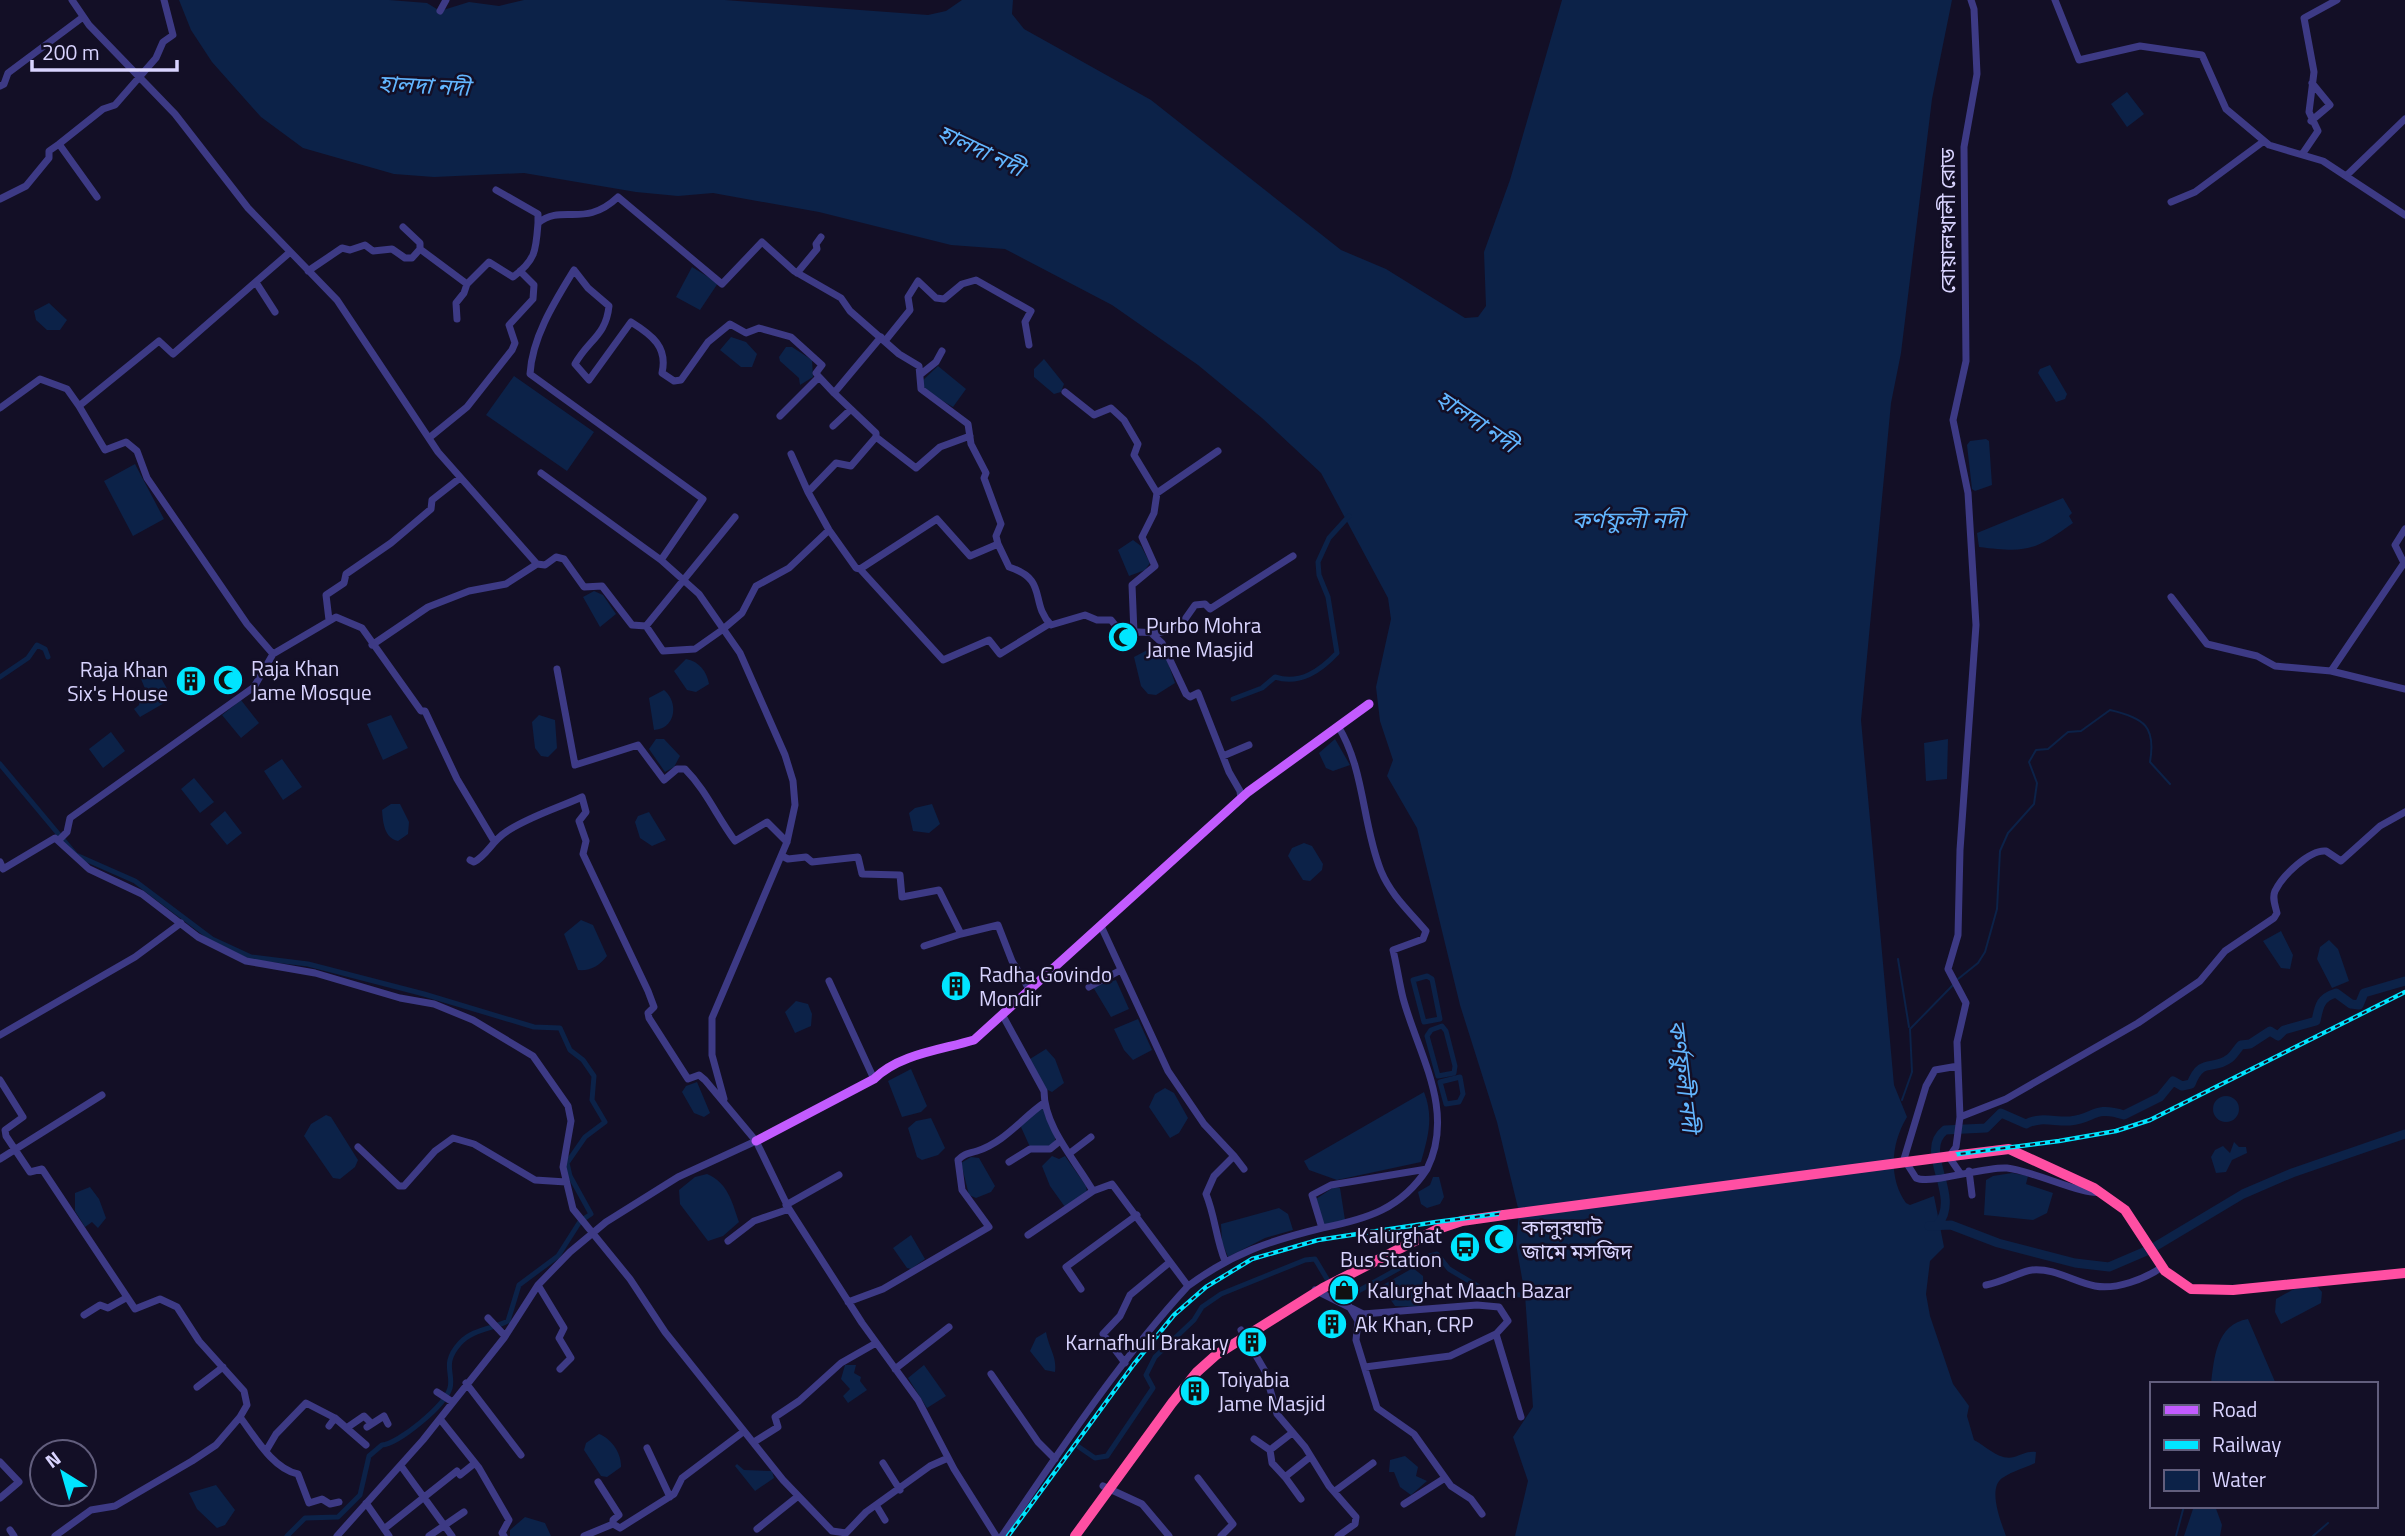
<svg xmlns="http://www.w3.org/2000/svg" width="2405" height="1536" viewBox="0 0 2405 1536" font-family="'Titillium Web','Noto Sans Bengali',sans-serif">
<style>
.water{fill:#0c2248}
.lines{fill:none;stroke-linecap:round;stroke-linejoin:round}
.stream{stroke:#0c2248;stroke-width:2}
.canal{stroke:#0c2248;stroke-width:5}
.river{stroke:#0c2248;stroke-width:9}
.minor{stroke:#3d3a85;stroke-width:7}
.major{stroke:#c25bff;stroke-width:9}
.highway{stroke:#ff4fa3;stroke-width:10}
.rail-casing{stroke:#00e5ff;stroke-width:4.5}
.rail{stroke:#130f26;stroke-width:2;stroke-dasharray:5;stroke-linecap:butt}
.highway-bridge{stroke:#ff4fa3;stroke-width:10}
.labels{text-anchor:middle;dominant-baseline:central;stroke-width:5;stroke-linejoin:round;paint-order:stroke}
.street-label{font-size:21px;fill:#d9d4ff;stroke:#130f26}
.poi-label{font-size:21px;fill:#d9d4ff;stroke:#130f26;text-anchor:start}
.water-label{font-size:23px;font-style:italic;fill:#62b6ff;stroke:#130f26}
</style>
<rect width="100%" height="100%" fill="#130f26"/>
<path class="water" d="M179 0H389L427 3 440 11 469 2 499 6 524 0H725L928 15 946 11 962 0H1013L1012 14 1024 29 1151 100 1341 250 1386 269 1465 318 1478 317 1486 306 1484 252 1510 180 1562 0H1952L1932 99 1901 353 1891 403 1861 720 1894 1085 1907 1117C1891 1143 1888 1178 1906 1203L1910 1205 1934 1196 1944 1247 1930 1261 1926 1294 1930 1316 1953 1384 1969 1406 1967 1416 1974 1440C1986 1446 1999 1461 2014 1457 2022 1455 2026 1451 2036 1452L2035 1463C2025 1468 2013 1471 2004 1477 1986 1486 2001 1522 2006 1536H1515L1528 1481 1513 1437 1533 1407 1525 1295 1516 1244 1519 1212 1497 1122 1460 1005 1417 828 1387 776 1393 760 1380 721 1376 687 1391 619 1388 598 1321 473 1262 418 1198 365 1112 305 1005 249 951 245 819 212 713 193 678 196 636 192 524 173 434 177 394 174 303 148 261 117 212 62 191 30Z
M2127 92 2144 114 2127 127 2111 104Z
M692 267 718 283 700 310 676 297Z
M49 303 67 320 60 330H47L36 320 34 311Z
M731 337 746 342 757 354 752 367H741L720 350Z
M786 347H792L812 360 813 377 800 385 799 378 780 361 779 357Z
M1044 359 1064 384 1061 392 1054 394 1034 377V369Z
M2050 365 2067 394 2065 399 2056 402 2038 373 2040 369Z
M938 366 966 389 953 407 927 392 921 382Z
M514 376 594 432 567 471 486 415Z
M1986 439 1989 441 1992 485 1975 491 1972 489 1967 445 1970 441Z
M135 464 164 519 133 536 104 481Z
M2063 498 2072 513 2069 516 2073 523C2034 551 2027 553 1979 547L1977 533Z
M1133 540 1141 546 1150 563 1145 570 1129 576 1118 550Z
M594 591 603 595 616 614 600 627 583 597Z
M1155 646 1167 660 1175 683 1156 695 1148 694 1141 686 1134 657Z
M686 659C699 661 707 672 709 684L696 692 687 690 674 671Z
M152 671H157L170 694 166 702 140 717 134 709 139 705 140 696 146 691 141 679Z
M664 690C679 702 676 729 654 730L649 698Z
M241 700 259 723 241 738 222 715Z
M391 715 408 748 383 760 367 724Z
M539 715 555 720 557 748 548 757 541 756 535 748 532 722Z
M111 732 125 751 103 768 89 749Z
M656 739H664L680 756 674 767 665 772 649 749Z
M1335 739 1350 765 1333 771 1326 768 1319 753Z
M1948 739 1947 779 1926 781 1924 743Z
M282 759 302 787 283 800 264 771Z
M194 778 214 802 200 813 181 789Z
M391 804H400L409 822 408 834 398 841C384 838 383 822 382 810Z
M932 804 940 824 929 833 913 831 909 813 915 808Z
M225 811 242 833 227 845 210 824Z
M649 812 666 840 652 846 640 838 635 822 638 816Z
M1304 843 1312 846 1323 864 1322 870 1310 881 1303 880 1288 856 1292 848Z
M581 920 593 925 607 956C599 966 591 971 578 970L564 934Z
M2281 931 2293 955 2290 969 2281 968 2263 941Z
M2329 940 2338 949 2349 981 2332 988 2317 959 2320 947Z
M1116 980 1129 1009 1111 1017 1093 987Z
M796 1001 808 1004 812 1014 811 1026 795 1033 785 1012Z
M1138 1019 1152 1050 1133 1060 1124 1050 1114 1029Z
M1046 1049 1055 1059 1064 1083 1052 1092 1046 1089 1030 1059Z
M911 1069 927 1106 921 1112 902 1117 888 1081Z
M697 1082 710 1113 704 1117 694 1113 682 1092 686 1086Z
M1165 1088 1174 1093 1188 1118 1179 1133 1170 1138 1149 1107 1155 1094Z
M1424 1092C1434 1117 1428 1137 1421 1162L1337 1180 1309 1170 1304 1161Z
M2213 1109a13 13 0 1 1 26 0a13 13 0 1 1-26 0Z
M1042 1107 1055 1134V1144L1049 1147H1030L1021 1127 1023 1121Z
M326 1115 331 1117 358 1160 355 1167 340 1179 333 1178 304 1136 311 1124Z
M931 1118 945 1148 938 1155 922 1160 917 1157 908 1128 916 1121Z
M2234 1142 2239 1147H2246L2247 1153 2232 1160 2226 1172 2216 1173 2211 1157 2215 1150 2223 1146 2230 1153Z
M1052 1156 1059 1159 1065 1156 1086 1186 1087 1192 1065 1207 1050 1186 1042 1166Z
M971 1157 979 1158 995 1186 991 1192 976 1198 969 1195 961 1163Z
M2012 1173 2028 1176 2026 1184 2053 1193 2047 1213 2033 1220 1984 1215 1986 1180 1993 1176Z
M707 1174C728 1183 732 1202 739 1222L723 1236 708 1241 680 1204 679 1190 695 1177Z
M1433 1177H1439L1444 1197 1440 1204 1427 1208 1421 1204 1418 1192 1430 1185Z
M90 1187 99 1199 106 1218 98 1228 92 1222 85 1227 75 1211V1193Z
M1334 1187 1340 1188 1345 1220 1324 1225 1316 1199Z
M1279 1208 1288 1214 1293 1230 1265 1238 1228 1257 1222 1242 1221 1224Z
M911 1235 925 1259 911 1269 907 1268 893 1248Z
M1413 1268 1423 1276 1424 1294 1419 1307 1395 1306 1381 1286Z
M2317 1286 2322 1292 2321 1303 2281 1324 2275 1312 2276 1299 2294 1289Z
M2248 1319 2276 1384H2211C2214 1359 2216 1324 2248 1319Z
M1046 1332C1049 1349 1057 1356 1055 1372L1045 1370 1030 1351 1036 1338Z
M845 1365H856L854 1373 861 1377 860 1381 867 1390 848 1403 843 1396 850 1389 841 1379Z
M924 1365 946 1396 927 1408 908 1378Z
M599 1434C611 1438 622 1454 621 1467L607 1477 601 1476 584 1450 586 1443Z
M1405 1456 1418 1467 1416 1476 1427 1481 1411 1495 1400 1487 1394 1472H1389L1390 1460Z
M737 1464 744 1470 772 1471 774 1478 755 1491 735 1466Z
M216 1485 235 1510 225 1525 217 1528 197 1509 189 1493Z
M2194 1506H2215L2222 1525 2220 1536H2184Z
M525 1517 545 1523 551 1536H510V1530Z"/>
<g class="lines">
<path class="stream" d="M1898 959 1909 1027
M1958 979 1978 963 1985 952 1997 909 2000 851 2008 833 2034 804 2037 783 2029 762 2036 750 2048 749 2068 732 2081 731 2110 710C2145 718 2156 727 2150 762L2170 784
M1902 1100 1912 1072 1910 1029 1954 984
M2176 1536 2184 1506
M2313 1536 2328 1523"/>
<path class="canal" d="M0 677 28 658 37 645 45 649 48 657
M1233 699 1262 688 1275 677C1300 685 1320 671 1337 653L1328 597 1319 575 1318 562 1329 538 1349 516
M0 764 76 855 135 881 212 939 251 957 308 964 424 994 534 1027 560 1028 570 1050 583 1060 594 1076 592 1100 605 1122 585 1137 567 1163 570 1176 591 1214 585 1218
M1427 976 1432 979 1440 1019 1424 1022 1413 980Z
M1442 1026 1446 1031 1455 1066 1454 1073 1438 1076 1427 1036 1431 1030Z
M1460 1077 1463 1094 1459 1102 1446 1104 1440 1082Z
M1332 1289 1342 1300 1414 1260 1437 1254 1449 1269 1491 1294 1525 1295
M1079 1447 1095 1458 1107 1456 1153 1388 1146 1375 1155 1357 1194 1320 1202 1307 1221 1294 1305 1260 1315 1259 1327 1279
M287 1536 305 1518 338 1517 360 1495 369 1456 382 1445C398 1444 445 1406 450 1388 454 1373 441 1364 460 1343 473 1329 492 1329 508 1321L519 1285 558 1256 579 1223"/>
<path class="river" d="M1938 1224C1962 1195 1917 1152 1945 1130L1986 1128 2001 1113 2026 1124C2041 1116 2054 1122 2070 1121 2095 1119 2093 1105 2124 1115L2160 1097 2173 1081 2182 1086 2191 1084C2202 1056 2212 1072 2230 1058 2234 1055 2237 1049 2241 1045L2250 1044 2270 1031 2278 1036 2284 1030 2316 1021C2319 1006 2320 998 2336 993L2351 1004 2359 1005 2364 993 2405 981
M1929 1226 1951 1225 1998 1243 2075 1263 2109 1267 2151 1249 2243 1194 2292 1173 2405 1134"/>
<path class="minor" d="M72 0 89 25 175 114 248 208 337 300 438 452 537 564 545 565 556 557 564 559 584 587 602 586 632 625 646 626 663 651 695 649 722 630 742 613 756 586 789 568 829 530
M2055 0 2079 60 2140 46 2202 55 2226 109 2269 145 2323 161 2405 215
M440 11 446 0
M0 86 4 84 8 73 83 17
M2311 121 2330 105 2312 83
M2303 153 2318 131 2309 112 2314 72 2304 18 2337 0
M2346 176 2405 119
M496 190 538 214V223
M97 197 59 144 103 109 115 105 156 58 163 42 173 35 164 0
M0 199 26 186 49 158V151L59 144
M2171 202 2195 192 2264 141
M403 227 420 243V249L467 284 489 262 513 277C536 260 536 250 538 223 563 203 584 229 618 197L722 284 762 242 794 271 841 298 850 311 899 354 919 366 921 389 968 424 971 444 986 473 984 478 1001 524 996 536 998 544
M308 271 342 248 350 250 365 245 373 251 392 249 405 258H412L420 249
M797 273 817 249 816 244 821 237
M257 284 275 312
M457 319 456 303 464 293 467 284
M881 337 834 393 876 433V437L851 466 836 463 808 492 829 530 856 568 860 569 937 519 970 556 998 544 1009 567C1049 580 1029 602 1051 625L1085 615 1097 620H1111L1120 631 1157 633 1170 630 1183 622 1195 605 1205 604 1210 609 1293 556
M885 341 910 310 908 297 918 281 936 298 944 299 962 284 976 280 1031 311 1025 322 1029 345
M921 374 936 362 942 351
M1065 392 1094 415 1111 408 1124 420 1138 444 1134 455 1157 493 1154 513 1142 537 1155 566 1132 585 1134 633
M79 406 105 450 126 442 137 451 147 478 247 624 273 654 336 617 362 628 421 711H425L457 779 494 841
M0 408 40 379 67 389 79 406 159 341 173 354 289 253
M780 416 819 377 834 393
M833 426 850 410
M876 437 916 468 940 447 970 436
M429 438 467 407 512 350 515 343 509 325 533 299 534 285 520 271
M791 454 808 492
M541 473 661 560
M1157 493 1218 451
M860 569 943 660 989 640 1000 654 1049 624
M2171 597 2207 644 2257 656 2275 666 2331 671 2405 689
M329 620 326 595 344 583 346 574 391 543 431 509 432 500 460 478
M646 626 735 517
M1150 632 1162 643 1186 694 1190 697 1198 693 1229 772 1240 791 1241 799
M372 645 428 607 469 591 506 584 537 564
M557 669 575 765 638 745 664 780 677 769H685C706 790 717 817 735 841L767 822 787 842
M2331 671 2404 563 2395 545 2405 529
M1223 756 1249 745
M59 840 67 832 70 818 254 687 273 654
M782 856 788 859 806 857 812 862 858 857 862 874 900 875 902 897 939 890 961 934 924 946
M470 860 474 862C488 854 492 841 506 832 528 817 558 808 582 797L586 812 579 821 586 841 583 854 648 991 654 1007 648 1013 649 1018 688 1079 699 1075 705 1080 756 1141 789 1209 862 1323 918 1400 954 1469 996 1536
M0 862 3 869 55 838 89 869 142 894 198 937 246 961 315 973 400 998 434 1004 473 1020 533 1056 568 1106 571 1121 563 1167 573 1209 630 1279 665 1332 783 1480 832 1531 846 1533 866 1512 930 1466 948 1458
M1101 926 1168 1071 1204 1124 1234 1156 1214 1176 1206 1194C1215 1216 1216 1239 1225 1261
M961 934 998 925 1012 961 1029 989
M829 981 874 1079
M1089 987 1119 971
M1003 1016 1044 1091C1044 1127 1076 1161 1093 1191L1112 1184 1188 1286C1233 1253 1269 1241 1322 1228L1312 1195 1331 1185 1427 1169C1456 1110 1418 1054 1403 998 1399 982 1397 966 1393 950L1423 939 1426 931C1409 911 1391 895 1381 871 1362 824 1365 770 1338 726
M0 1035 135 957 181 923
M1958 1066 1935 1070 1926 1086 1904 1159 1916 1178C1931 1185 1985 1166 2007 1168 2031 1170 2087 1197 2101 1192
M0 1080 23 1117 5 1130 6 1136 30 1172 42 1169 135 1309 160 1299 177 1307 199 1341 244 1391 247 1405 240 1417C255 1437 273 1469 298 1474L309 1503 322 1499 330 1504 339 1502
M724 1099 712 1055V1018L787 842 795 805 793 781 785 755 740 653 699 594 661 560 703 499 530 374C532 337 555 301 574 270L588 288 609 306C606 336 588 340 575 364L589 380 631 322C652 335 668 347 662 373L674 381 681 380 708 342 730 324 746 333 759 328 791 337 822 365 816 373 819 377
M1960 1117 1957 1042 1966 1003 1948 969 1958 935 1960 850 1976 625 1968 493 1953 420 1966 361 1964 147 1977 74 1974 9 1971 0
M358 1147 399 1186H404L435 1151 453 1138 474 1144 535 1180 566 1182
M1070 1153 1091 1137
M1234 1156 1244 1169
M0 1159 102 1095
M1009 1162 1030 1149H1050L1060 1141
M1969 1171 1972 1195
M1960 1173 1949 1157 1956 1147 1960 1117 2006 1099 2138 1023 2200 981 2225 951 2274 918 2277 913C2275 905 2272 898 2275 891 2282 876 2310 849 2326 851L2341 861 2380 826 2405 812
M786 1205 839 1175
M1322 1228C1367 1219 1401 1209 1427 1169
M1028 1235 1093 1191
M728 1241 754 1221 789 1209
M538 1285 564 1328 559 1338 571 1358 560 1369
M1986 1285C2002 1282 2022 1271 2032 1270 2055 1268 2074 1282 2095 1286 2116 1290 2145 1279 2162 1267
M1081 1289 1066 1267 1137 1215
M1315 1290 1363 1314 1477 1305 1499 1307 1508 1321 1496 1334
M848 1302 883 1289 989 1227 962 1190 958 1160C965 1153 968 1154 977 1151 1005 1142 1022 1118 1044 1103
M1349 1306 1358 1321 1356 1340 1377 1408 1414 1434 1451 1486 1471 1499 1482 1514
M84 1315 100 1305 108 1308 126 1298
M488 1318 505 1336
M1241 1330 1265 1371 1277 1414 1305 1447 1329 1486 1356 1517 1355 1524 1338 1536
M1125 1363 1103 1334 1120 1316 1130 1295 1170 1262
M1365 1367 1450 1356 1496 1334 1521 1417
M895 1369 949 1327
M991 1374 1038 1442 1055 1459
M466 1383 521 1455
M197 1387 223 1367
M437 1392 451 1401
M335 1418 366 1445
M440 1419 479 1468 509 1520 502 1533 504 1536
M348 1427 364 1416 371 1423
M367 1427 384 1416 388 1424
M1292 1433 1270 1450 1272 1463 1285 1477 1310 1457
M1254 1439 1270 1450
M754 1442 778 1427 775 1417 799 1401 841 1363 876 1343
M647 1448 670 1497
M266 1451 276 1434 306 1403 335 1418 329 1426
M0 1462 19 1482 0 1498
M883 1463 900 1490
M401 1466 452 1536
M1285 1477 1301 1499
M1198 1478 1233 1524 1221 1536
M598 1482 619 1515 613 1520V1524
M1103 1486 1142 1504 1169 1536
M1335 1491 1373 1463
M366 1503 389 1536
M1404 1504 1445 1478
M876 1505 885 1520
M384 1529 457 1471 460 1475 475 1463
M757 1529 797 1497
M10 1530 14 1536
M55 1536 91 1510 115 1506 192 1461 216 1445 240 1417
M337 1536 423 1440 504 1338 538 1285 570 1252 606 1222 678 1177 756 1141
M429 1536 464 1512
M584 1536 613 1524 620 1528 674 1494 682 1478 743 1432
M1002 1536C1060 1451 1118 1362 1188 1286"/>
<path class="major" d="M756 1141 874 1079C899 1054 941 1050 974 1040L1248 792 1369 704"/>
<path class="highway" d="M1952 1156 2009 1149 2094 1188 2125 1210 2165 1271 2191 1289 2233 1290 2405 1273
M1075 1536 1172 1403 1197 1372 1216 1355 1323 1288 1438 1229 1462 1221 1504 1215"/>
<g class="rail-casing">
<path id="rail" d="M1008 1536 1134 1364 1174 1315 1206 1287 1252 1259 1318 1240 1436 1222 2059 1141 2116 1131 2150 1120 2405 992"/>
</g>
<use href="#rail" class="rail"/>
<path class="highway-bridge" d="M1504 1215 1952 1156"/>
</g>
<defs>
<g id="mosque-disc" transform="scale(1.575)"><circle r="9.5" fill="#00e5ff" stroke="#130f26"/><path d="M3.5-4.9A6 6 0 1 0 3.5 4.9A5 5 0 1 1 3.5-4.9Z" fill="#111"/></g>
<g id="building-disc" transform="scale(1.575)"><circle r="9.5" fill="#00e5ff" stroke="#130f26"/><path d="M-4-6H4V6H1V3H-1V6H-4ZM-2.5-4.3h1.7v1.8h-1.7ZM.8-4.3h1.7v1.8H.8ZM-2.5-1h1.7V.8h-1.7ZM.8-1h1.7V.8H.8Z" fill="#111"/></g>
<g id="bus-disc" transform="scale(1.575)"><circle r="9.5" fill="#00e5ff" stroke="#130f26"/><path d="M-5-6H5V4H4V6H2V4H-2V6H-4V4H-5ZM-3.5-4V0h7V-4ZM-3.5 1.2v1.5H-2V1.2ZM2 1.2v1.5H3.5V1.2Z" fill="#111"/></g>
<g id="shop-disc" transform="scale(1.575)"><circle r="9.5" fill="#00e5ff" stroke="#130f26"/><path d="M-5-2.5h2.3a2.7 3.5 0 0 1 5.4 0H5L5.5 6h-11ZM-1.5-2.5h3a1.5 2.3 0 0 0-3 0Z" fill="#111"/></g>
</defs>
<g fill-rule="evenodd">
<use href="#mosque-disc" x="1123" y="637"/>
<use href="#mosque-disc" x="228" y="680"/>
<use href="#building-disc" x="191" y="681"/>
<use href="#building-disc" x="956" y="986"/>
<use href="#mosque-disc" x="1499" y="1239"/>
<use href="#bus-disc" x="1465" y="1247"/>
<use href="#shop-disc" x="1344" y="1290"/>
<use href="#building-disc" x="1332" y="1324"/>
<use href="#building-disc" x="1252" y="1342"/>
<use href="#building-disc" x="1195" y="1391"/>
</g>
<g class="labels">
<g class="street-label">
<text transform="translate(1947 221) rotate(-90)">বোয়ালখালী রোড</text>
</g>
<g class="poi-label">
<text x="1146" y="625">Purbo Mohra<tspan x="1146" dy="24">Jame Masjid</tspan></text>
<text x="251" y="668">Raja Khan<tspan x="251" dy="24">Jame Mosque</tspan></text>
<text x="168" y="669" text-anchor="end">Raja Khan<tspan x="168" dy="24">Six's House</tspan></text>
<text x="979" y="974">Radha Govindo<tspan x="979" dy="24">Mondir</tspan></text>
<text x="1522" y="1227">কালুরঘাট<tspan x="1522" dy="24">জামে মসজিদ</tspan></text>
<text x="1442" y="1235" text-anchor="end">Kalurghat<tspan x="1442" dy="24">Bus Station</tspan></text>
<text x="1367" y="1290">Kalurghat Maach Bazar</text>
<text x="1355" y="1324">Ak Khan, CRP</text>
<text x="1229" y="1342" text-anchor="end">Karnafhuli Brakary</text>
<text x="1218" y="1379">Toiyabia<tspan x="1218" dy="24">Jame Masjid</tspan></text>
</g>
<g class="water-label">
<text transform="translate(424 85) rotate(3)">হালদা নদী</text>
<text transform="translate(981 150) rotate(25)">হালদা নদী</text>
<text transform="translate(1477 421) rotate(34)">হালদা নদী</text>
<text x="1628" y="519">কর্ণফুলী নদী</text>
<text transform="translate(1684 1076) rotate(83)">কর্ণফুলী নদী</text>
</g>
</g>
<rect x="2150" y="1382" width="228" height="126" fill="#130f26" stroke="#625e7d" stroke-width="2"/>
<rect x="2164" y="1405" width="35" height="10" fill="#c25bff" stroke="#625e7d" stroke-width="2"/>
<text x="2212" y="1417" font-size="21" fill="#d9d4ff">Road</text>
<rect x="2164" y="1440" width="35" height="10" fill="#00e5ff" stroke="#625e7d" stroke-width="2"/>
<text x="2212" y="1452" font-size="21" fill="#d9d4ff">Railway</text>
<rect x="2164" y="1470" width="35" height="21" fill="#0c2248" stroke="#625e7d" stroke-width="2"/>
<text x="2212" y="1487" font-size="21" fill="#d9d4ff">Water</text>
<g transform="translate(63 1473) rotate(323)"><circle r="33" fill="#130f26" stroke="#625e7d" stroke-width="2"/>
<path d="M0-5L12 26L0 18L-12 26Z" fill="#00e5ff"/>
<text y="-10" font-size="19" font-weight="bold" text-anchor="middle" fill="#d9d4ff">N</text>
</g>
<path d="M32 60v10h145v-10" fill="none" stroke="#d9d4ff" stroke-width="3.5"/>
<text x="42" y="60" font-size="21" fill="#d9d4ff" stroke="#130f26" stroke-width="5" paint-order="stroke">200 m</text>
</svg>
